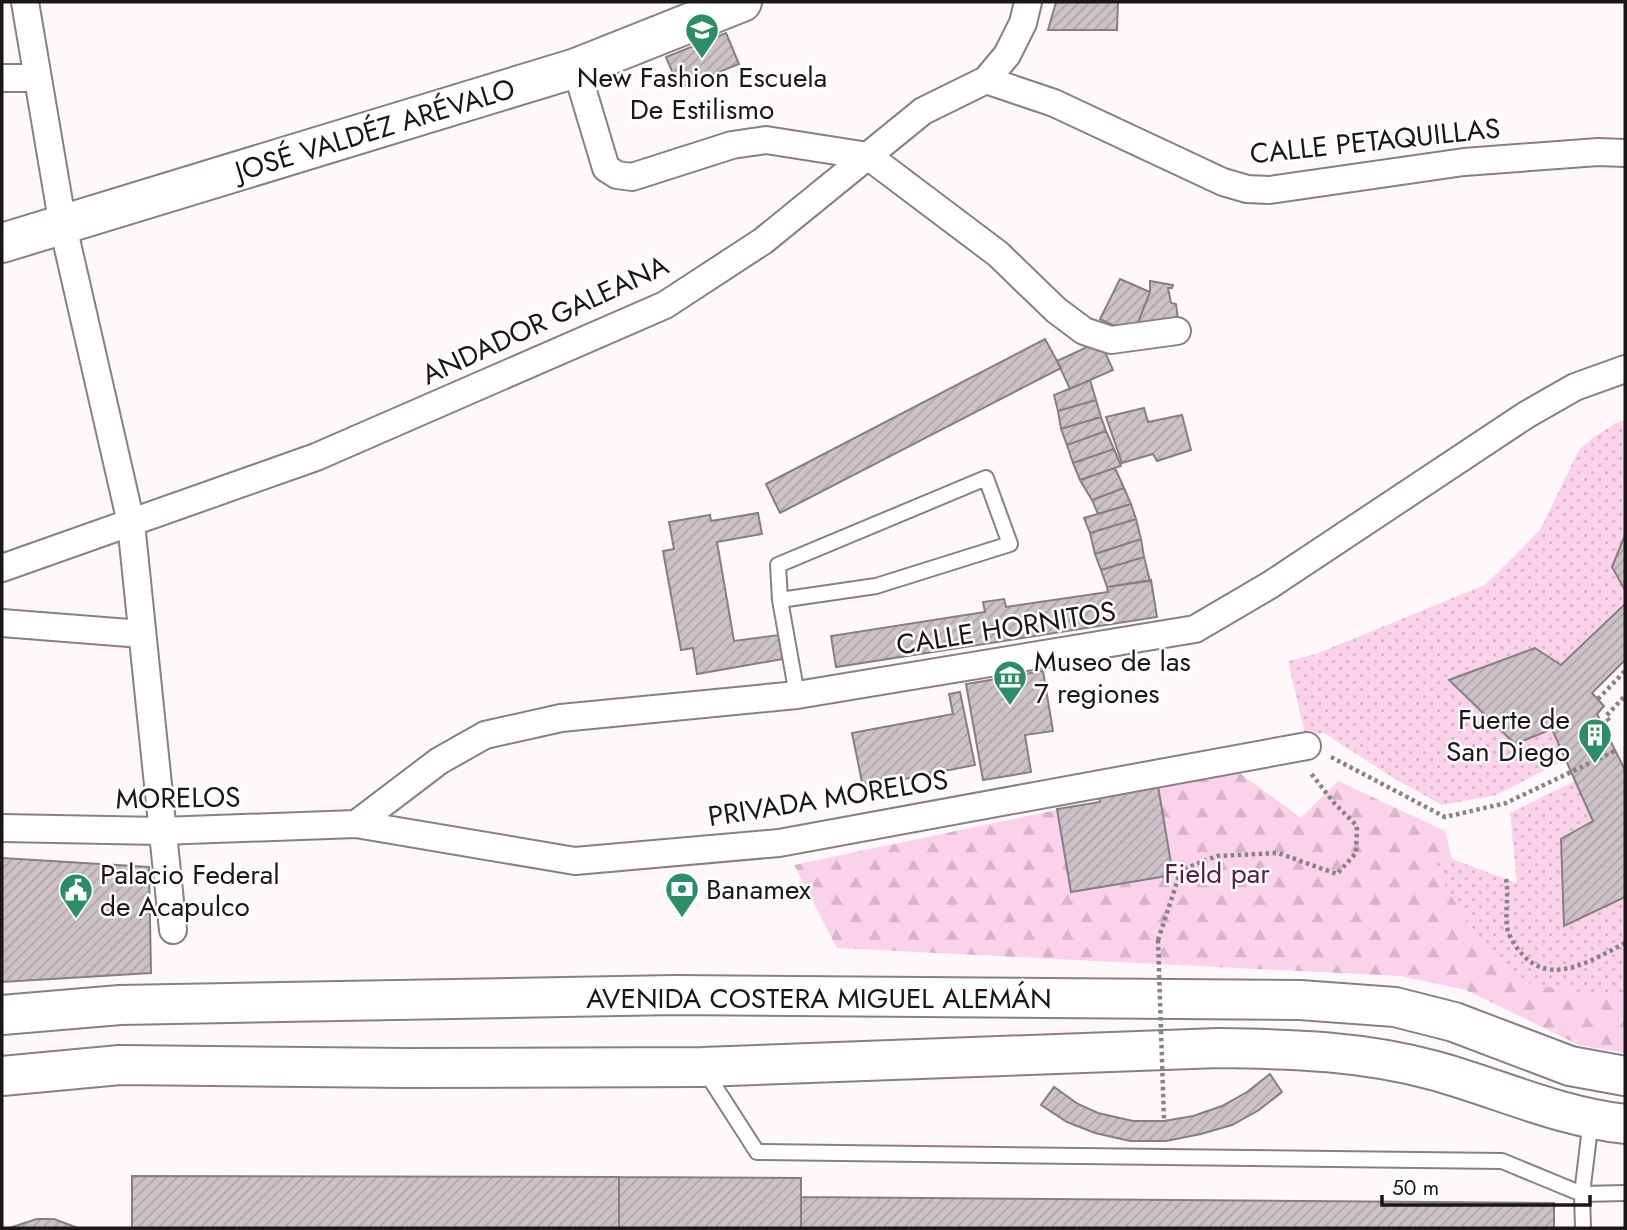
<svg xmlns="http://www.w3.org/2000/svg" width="1627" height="1230" viewBox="0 0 1627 1230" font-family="Jost,sans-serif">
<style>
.grass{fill:url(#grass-dots)}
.forest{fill:url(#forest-firs)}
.building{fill:url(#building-hatch);stroke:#877e83;stroke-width:2}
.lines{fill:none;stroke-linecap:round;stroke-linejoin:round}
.lane-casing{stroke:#887f84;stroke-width:18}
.street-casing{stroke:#887f84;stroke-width:30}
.secondary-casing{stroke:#887f84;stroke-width:42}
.primary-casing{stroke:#887f84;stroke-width:42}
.path{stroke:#878284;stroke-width:4.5;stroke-dasharray:3.5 3.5;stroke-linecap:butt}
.lane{stroke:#fff;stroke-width:14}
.street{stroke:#fff;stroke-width:26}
.secondary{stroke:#fff;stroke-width:38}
.primary{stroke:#fff;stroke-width:38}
.path-bridge{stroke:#878284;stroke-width:4.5;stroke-dasharray:3.5 3.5;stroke-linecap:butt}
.labels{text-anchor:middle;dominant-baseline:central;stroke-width:5;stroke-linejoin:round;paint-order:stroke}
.poi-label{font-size:28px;fill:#1b1719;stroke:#fff;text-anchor:start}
.street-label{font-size:28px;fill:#1b1719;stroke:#fff}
.park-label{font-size:28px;fill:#581f45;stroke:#fff}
</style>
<defs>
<pattern id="grass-dots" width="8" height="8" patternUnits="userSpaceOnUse" patternTransform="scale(1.75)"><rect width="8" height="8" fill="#fcd2ea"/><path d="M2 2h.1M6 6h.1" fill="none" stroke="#d7b4c8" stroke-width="1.8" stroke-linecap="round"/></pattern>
<pattern id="forest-firs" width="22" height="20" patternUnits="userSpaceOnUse" patternTransform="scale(1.75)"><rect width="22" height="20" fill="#fcd2ea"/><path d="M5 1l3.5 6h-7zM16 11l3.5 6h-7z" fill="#d7b4c8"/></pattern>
<pattern id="building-hatch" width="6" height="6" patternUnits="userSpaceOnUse" patternTransform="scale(1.75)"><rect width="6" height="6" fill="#cbc1c6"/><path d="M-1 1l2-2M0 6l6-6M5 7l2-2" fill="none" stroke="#aea5aa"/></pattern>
</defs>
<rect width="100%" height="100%" fill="#fef8fb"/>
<path class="grass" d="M1620 421H1625V535L1612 567 1625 590V604L1561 665 1534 648 1449 681 1515 744 1552 729 1565 760 1496 795 1442 805 1395 779 1324 733 1305 734 1288 661 1316 654 1485 585 1540 530 1579 450 1594 437Z
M1575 781 1593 821 1561 839 1564 926 1625 897V989L1612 998 1516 981 1480 940 1429 862 1452 859 1517 883 1510 813Z"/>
<path class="forest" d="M1238 772 1301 818 1338 781 1445 831 1452 859 1429 862 1480 940 1516 981 1612 998 1625 989V1053L1579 1045 1466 990 1400 976 837 948 794 865Z"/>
<path class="building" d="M1056 2H1118L1117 30H1048Z
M726 33 739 64 679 88 666 57Z
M1120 279 1150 292 1133 335 1100 319Z
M1150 281 1173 285 1172 288H1168L1171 303 1176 304 1179 326 1133 335 1150 292Z
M1045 339 1061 368 780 513 766 484Z
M1100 341 1113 370 1070 389 1057 361Z
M1090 380 1096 400 1058 411 1054 395Z
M1096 400 1101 417 1061 429 1058 411Z
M1144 408 1148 422 1182 415 1191 450 1157 461 1153 454 1122 463 1106 417Z
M1101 417 1106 431 1067 445 1061 429Z
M1106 431 1114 449 1073 463 1067 445Z
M1114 449 1121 466 1080 480 1073 463Z
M1115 468 1124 488 1092 500 1080 480Z
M1124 488 1131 504 1098 514 1092 500Z
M1131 504 1136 519 1090 533 1084 518Z
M758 513 762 534 717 542 734 641 779 635 783 659 697 674 693 648 681 650 663 551 674 549 669 522 710 515 711 521Z
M1136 519 1141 539 1095 554 1090 533Z
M1625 535V590L1612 567Z
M1141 539 1144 557 1101 570 1095 554Z
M1144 557 1150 581 1107 587 1101 570Z
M1151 580 1157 617 836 667 831 636 985 612 983 602 1004 599 1006 607 1108 592 1107 587Z
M1625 604V660L1592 693 1604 706 1597 714 1625 770V897L1564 926 1561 839 1593 821 1552 729 1515 744 1449 680 1535 648 1561 665Z
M1043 671 1053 731 1025 735 1031 772 983 780 966 684Z
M960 692 975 765 863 787 852 733 953 714 949 694Z
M1158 786 1173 875 1071 892 1057 809 1100 802 1099 795Z
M2 858 149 867 151 973 2 982Z
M1270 1074 1282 1092 1259 1110 1232 1125 1201 1134 1166 1141H1130L1095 1133 1067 1122 1041 1105 1054 1087 1078 1104 1098 1113 1133 1121H1164L1193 1116 1222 1106 1247 1092Z
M132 1176 619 1177V1228H132Z
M619 1177 801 1178V1228H619Z
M801 1197 1554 1203V1228H801Z
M37 1219H54L78 1228H9Z"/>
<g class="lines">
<g class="lane-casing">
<path id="lane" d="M780 600 876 586 1010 544 986 478 778 565 780 600 797 695
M705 1071 757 1152 1502 1161 1582 1194 1583 1228
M1591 1119 1582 1194 1625 1193"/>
</g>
<g class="street-casing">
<path id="street" d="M25 2 63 226 131 523 173 930
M576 68 606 168 617 175 632 177 732 145 766 140 868 156 998 254 1056 310 1084 331 1111 340 1177 331
M2 78H37
M986 80 1054 103 1223 182 1247 189 1270 190 1464 162 1598 152 1625 153
M2 568 316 457 665 305 763 241 923 111 986 80 1007 55 1023 23 1028 2
M2 623 142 634
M356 824 439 761 485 735 561 718 797 695 1195 629 1270 585 1526 415 1575 387 1625 369
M2 828 161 831 356 824 575 861 779 843 1307 746"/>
</g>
<g class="secondary-casing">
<path id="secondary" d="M2 243 576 68 742 2"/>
</g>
<g class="primary-casing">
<path id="primary" d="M2 1015 120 1005 675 995 1300 1000 1395 1007 1454 1022 1570 1066 1625 1076
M2 1076 120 1065 408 1068 702 1067 1219 1048C1293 1049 1364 1051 1436 1071 1500 1089 1557 1116 1625 1124"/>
</g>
<path class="path" d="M1598 699 1625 671
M1609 721 1606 716 1625 696
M1331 757 1445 817 1506 803 1615 751
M1506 879C1509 895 1505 911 1507 927 1509 937 1516 948 1523 955 1552 987 1594 959 1625 943
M1158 940 1181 870 1217 856 1278 853 1337 874 1356 853 1357 826 1335 804 1310 772"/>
<use href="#lane" class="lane"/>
<use href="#street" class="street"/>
<use href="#secondary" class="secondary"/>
<use href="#primary" class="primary"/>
<path class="path-bridge" d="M1158 940 1164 1121"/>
</g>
<defs>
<g id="university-pin" transform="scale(1.75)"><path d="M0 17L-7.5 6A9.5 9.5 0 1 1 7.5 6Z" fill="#2c8e67" stroke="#fff"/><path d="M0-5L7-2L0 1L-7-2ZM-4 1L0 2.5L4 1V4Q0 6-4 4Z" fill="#fff"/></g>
<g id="museum-pin" transform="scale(1.75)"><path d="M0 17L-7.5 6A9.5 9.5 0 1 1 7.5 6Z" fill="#2c8e67" stroke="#fff"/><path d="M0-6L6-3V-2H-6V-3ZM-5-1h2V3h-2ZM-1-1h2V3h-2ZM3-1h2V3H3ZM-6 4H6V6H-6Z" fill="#fff"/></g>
<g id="building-pin" transform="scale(1.75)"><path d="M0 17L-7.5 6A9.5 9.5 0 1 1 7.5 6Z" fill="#2c8e67" stroke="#fff"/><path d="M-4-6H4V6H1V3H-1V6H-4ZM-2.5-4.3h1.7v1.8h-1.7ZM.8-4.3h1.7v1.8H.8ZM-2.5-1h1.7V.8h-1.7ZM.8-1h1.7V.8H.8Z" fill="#fff"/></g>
<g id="bank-pin" transform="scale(1.75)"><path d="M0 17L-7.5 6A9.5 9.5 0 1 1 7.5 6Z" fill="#2c8e67" stroke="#fff"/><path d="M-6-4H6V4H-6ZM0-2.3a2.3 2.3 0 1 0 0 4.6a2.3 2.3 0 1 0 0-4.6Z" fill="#fff"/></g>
<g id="civic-pin" transform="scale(1.75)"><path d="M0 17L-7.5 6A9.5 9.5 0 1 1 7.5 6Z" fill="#2c8e67" stroke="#fff"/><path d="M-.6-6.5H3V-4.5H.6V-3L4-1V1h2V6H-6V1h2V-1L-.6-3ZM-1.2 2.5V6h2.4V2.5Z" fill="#fff"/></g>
</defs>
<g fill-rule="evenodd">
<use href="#university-pin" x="702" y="30"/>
<use href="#museum-pin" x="1010" y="677"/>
<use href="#building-pin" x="1595" y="735"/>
<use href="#bank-pin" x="682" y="889"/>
<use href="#civic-pin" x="76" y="890"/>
</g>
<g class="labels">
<g class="poi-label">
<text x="702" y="77" text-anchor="middle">New Fashion Escuela<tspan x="702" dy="32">De Estilismo</tspan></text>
<text x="1034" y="661">Museo de las<tspan x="1034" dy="32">7 regiones</tspan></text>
<text x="1570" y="719" text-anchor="end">Fuerte de<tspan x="1570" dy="32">San Diego</tspan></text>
<text x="100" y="874">Palacio Federal<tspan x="100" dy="32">de Acapulco</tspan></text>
<text x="706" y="889">Banamex</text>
</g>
<g class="street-label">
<text transform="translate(375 130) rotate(-17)">JOSÉ VALDÉZ ARÉVALO</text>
<text transform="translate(1375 141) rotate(-6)">CALLE PETAQUILLAS</text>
<text transform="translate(545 320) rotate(-25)">ANDADOR GALEANA</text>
<text transform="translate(1006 628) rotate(-9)">CALLE HORNITOS</text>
<text transform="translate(178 798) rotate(-1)">MORELOS</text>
<text transform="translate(828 798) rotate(-9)">PRIVADA MORELOS</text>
<text x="819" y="998">AVENIDA COSTERA MIGUEL ALEMÁN</text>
</g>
<g class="park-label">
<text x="1217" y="873">Field par</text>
</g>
</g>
<rect width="1627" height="1230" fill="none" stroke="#1b1719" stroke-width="7"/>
<path d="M1382 1195v10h208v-10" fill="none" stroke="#1b1719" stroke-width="3.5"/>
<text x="1392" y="1195" font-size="21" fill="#1b1719" stroke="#ffffff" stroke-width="5" paint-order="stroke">50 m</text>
</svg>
